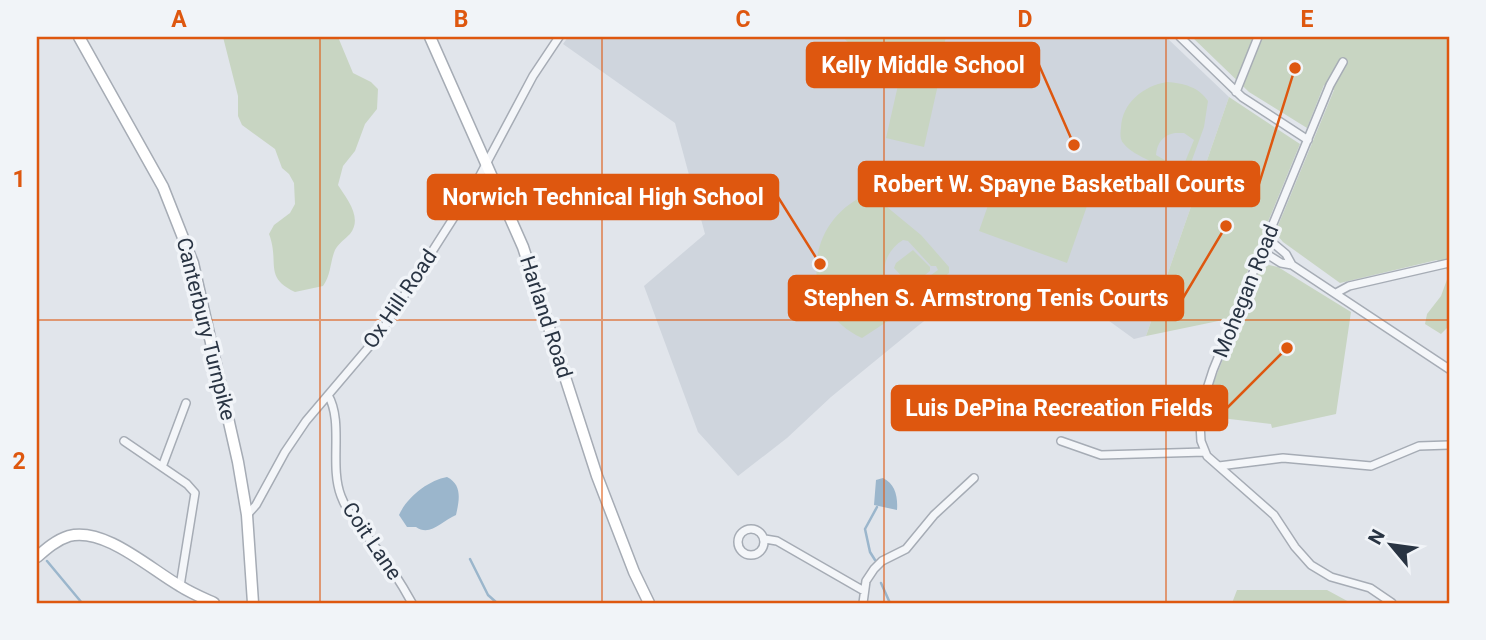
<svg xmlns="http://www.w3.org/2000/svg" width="1486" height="640" viewBox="0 0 1486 640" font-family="Roboto,sans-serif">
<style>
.built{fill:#cfd5dd}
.green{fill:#c8d5c2;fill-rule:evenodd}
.water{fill:#9bb6cc}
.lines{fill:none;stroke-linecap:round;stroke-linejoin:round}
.stream{stroke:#9bb6cc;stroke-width:2.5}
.street-casing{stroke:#a6acb5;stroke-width:10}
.secondary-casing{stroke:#a6acb5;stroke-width:13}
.street{stroke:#f4f6f9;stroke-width:7}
.secondary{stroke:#fff;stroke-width:10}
.grid{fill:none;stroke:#de570f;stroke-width:2;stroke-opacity:0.55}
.labels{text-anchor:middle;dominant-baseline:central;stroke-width:7;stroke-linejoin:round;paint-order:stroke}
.street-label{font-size:21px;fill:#293443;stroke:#f1f4f8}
.leader{fill:none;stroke:#de570f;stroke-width:2.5}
.callout-dot{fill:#de570f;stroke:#f1f4f8;stroke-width:2.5}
.callout{fill:#de570f;stroke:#de570f;stroke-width:2.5}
.callout-label{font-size:23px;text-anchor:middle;font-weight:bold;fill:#fff}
.neatline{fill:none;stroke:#de570f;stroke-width:2.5}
.grid-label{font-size:23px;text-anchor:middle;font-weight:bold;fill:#de570f}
</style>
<rect width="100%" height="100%" fill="#e1e5eb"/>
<path class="built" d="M568 37H1166L1229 97 1146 336 1134 339 1065 289 977 281 919 325 831 397 787 438 738 476 698 432 644 286 705 234 675 123 563 44Z"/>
<path class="green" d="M223 37H338L353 73 371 82 378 89 377 109 365 124 355 151 343 166 338 185C347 199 363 218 350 234 345 239 339 243 335 250 330 262 331 275 323 286L295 292C263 277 280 263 269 234L274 225 290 213 295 204 294 183 289 174 282 168 275 149 242 125 238 116V96Z
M843 37H946L938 70 935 72C908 65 861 59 843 37Z
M1192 37H1449V272L1437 260 1340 283 1283 242 1277 235V228L1334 90 1324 85 1307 128 1249 92Z
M901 72 939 80 924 147 886 138Z
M1167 82C1183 83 1199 87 1208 101L1204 127 1188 171 1182 174C1167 168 1133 156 1124 144 1120 140 1120 134 1121 128 1122 103 1143 86 1167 82ZM1175 133H1184L1194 140 1185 162 1186 167 1182 170 1156 155C1157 143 1163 135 1175 133Z
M1229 97 1300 144 1228 319 1146 336Z
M999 174 1087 206 1067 263 979 231Z
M870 193 921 235 949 267V273L917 302 862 338C796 307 804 219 870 193ZM903 240 908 241 931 266H936L938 270 902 296C876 284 881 253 903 240Z
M913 250 930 267V271L911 286 894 268 896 263Z
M1269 265 1278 267 1351 312 1336 414 1272 428 1271 424 1205 416 1212 386 1259 271Z
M1449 274V326L1441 334 1425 324 1427 314 1441 296Z
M1237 590H1327L1351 603H1232Z"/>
<path class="water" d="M447 477C463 485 459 501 456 515 442 521 430 537 416 527H407L399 515C407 497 429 480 447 477Z
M883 478C895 484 898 496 897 510L874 505 876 480Z"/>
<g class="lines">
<path class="stream" d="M470 559 488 595 497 603
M875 560 870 552 865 529 877 507
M47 561 82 603
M881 583 890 603"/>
<g class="street-casing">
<path id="street" d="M1180 37 1242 97 1308 140
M1343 62 1330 85 1213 370 1204 398 1200 424 1201 441 1207 456 1274 515 1295 547 1311 565 1331 577 1370 588 1392 603
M1236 92 1258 37
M1267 238 1286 254 1292 265 1449 369
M1262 251 1281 263 1292 265
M1336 293 1349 286 1449 263
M328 395C344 422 329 465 341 496 348 515 362 529 374 545 388 563 401 583 412 603
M124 441 187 484 195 493 180 586
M1061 441 1101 455 1205 452
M1219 466 1283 458 1371 466 1419 446 1449 445
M162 467 186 403
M247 515 256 505 285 452 306 421 379 335 477 181 533 76 559 37
M738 542a13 13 0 1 1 26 0a13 13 0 1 1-26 0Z
M765 539 777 541 864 591
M863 603 866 581 874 569 882 561 906 549 934 515 974 478"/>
</g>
<g class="secondary-casing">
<path id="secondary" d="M79 37 163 187 193 263 238 462 247 515 253 603
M430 37 523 247 597 476 634 572 649 603
M37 557C46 549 56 540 69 536 105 527 150 569 180 586 191 593 203 598 214 603"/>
</g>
<use href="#street" class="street"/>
<use href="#secondary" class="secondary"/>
</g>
<path class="grid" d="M320 37V603M602 37V603M884 37V603M1166 37V603M37 320H1449"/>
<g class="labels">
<g class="street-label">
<text transform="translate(1246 291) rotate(-68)">Mohegan Road</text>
<text transform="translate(400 299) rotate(-56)">Ox Hill Road</text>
<text transform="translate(546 317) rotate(72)">Harland Road</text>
<text transform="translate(206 329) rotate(76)">Canterbury Turnpike</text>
<text transform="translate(372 541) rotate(56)">Coit Lane</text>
</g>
</g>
<path class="leader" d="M1074 145L1039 65M1295 68L1259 184M820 264L778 197M1226 226L1183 298M1287 348L1227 408"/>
<g class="callout-dot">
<circle cx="1074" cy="145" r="7"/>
<circle cx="1295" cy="68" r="7"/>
<circle cx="820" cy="264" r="7"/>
<circle cx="1226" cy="226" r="7"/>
<circle cx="1287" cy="348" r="7"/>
</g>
<g class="callout">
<rect x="807" y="43" width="232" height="44" rx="7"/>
<rect x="859" y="162" width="400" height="44" rx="7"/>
<rect x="428" y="175" width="350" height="44" rx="7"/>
<rect x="789" y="276" width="394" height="44" rx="7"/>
<rect x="892" y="386" width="335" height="44" rx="7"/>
</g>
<g class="callout-label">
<text x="923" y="73">Kelly Middle School</text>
<text x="1059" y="192">Robert W. Spayne Basketball Courts</text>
<text x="603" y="205">Norwich Technical High School</text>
<text x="986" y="306">Stephen S. Armstrong Tenis Courts</text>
<text x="1059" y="416">Luis DePina Recreation Fields</text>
</g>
<rect width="1486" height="640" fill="none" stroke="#f1f4f8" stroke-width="77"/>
<g transform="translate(1391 545) rotate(299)" stroke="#f1f4f8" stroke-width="5" paint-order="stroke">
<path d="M0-5L12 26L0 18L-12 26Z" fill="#293443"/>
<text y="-10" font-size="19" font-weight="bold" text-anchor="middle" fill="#293443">N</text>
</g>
<rect x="38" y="38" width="1410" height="564" class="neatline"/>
<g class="grid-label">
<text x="179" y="27">A</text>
<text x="461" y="27">B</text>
<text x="743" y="27">C</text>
<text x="1025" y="27">D</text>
<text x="1307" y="27">E</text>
<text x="19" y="187">1</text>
<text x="19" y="469">2</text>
</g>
</svg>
